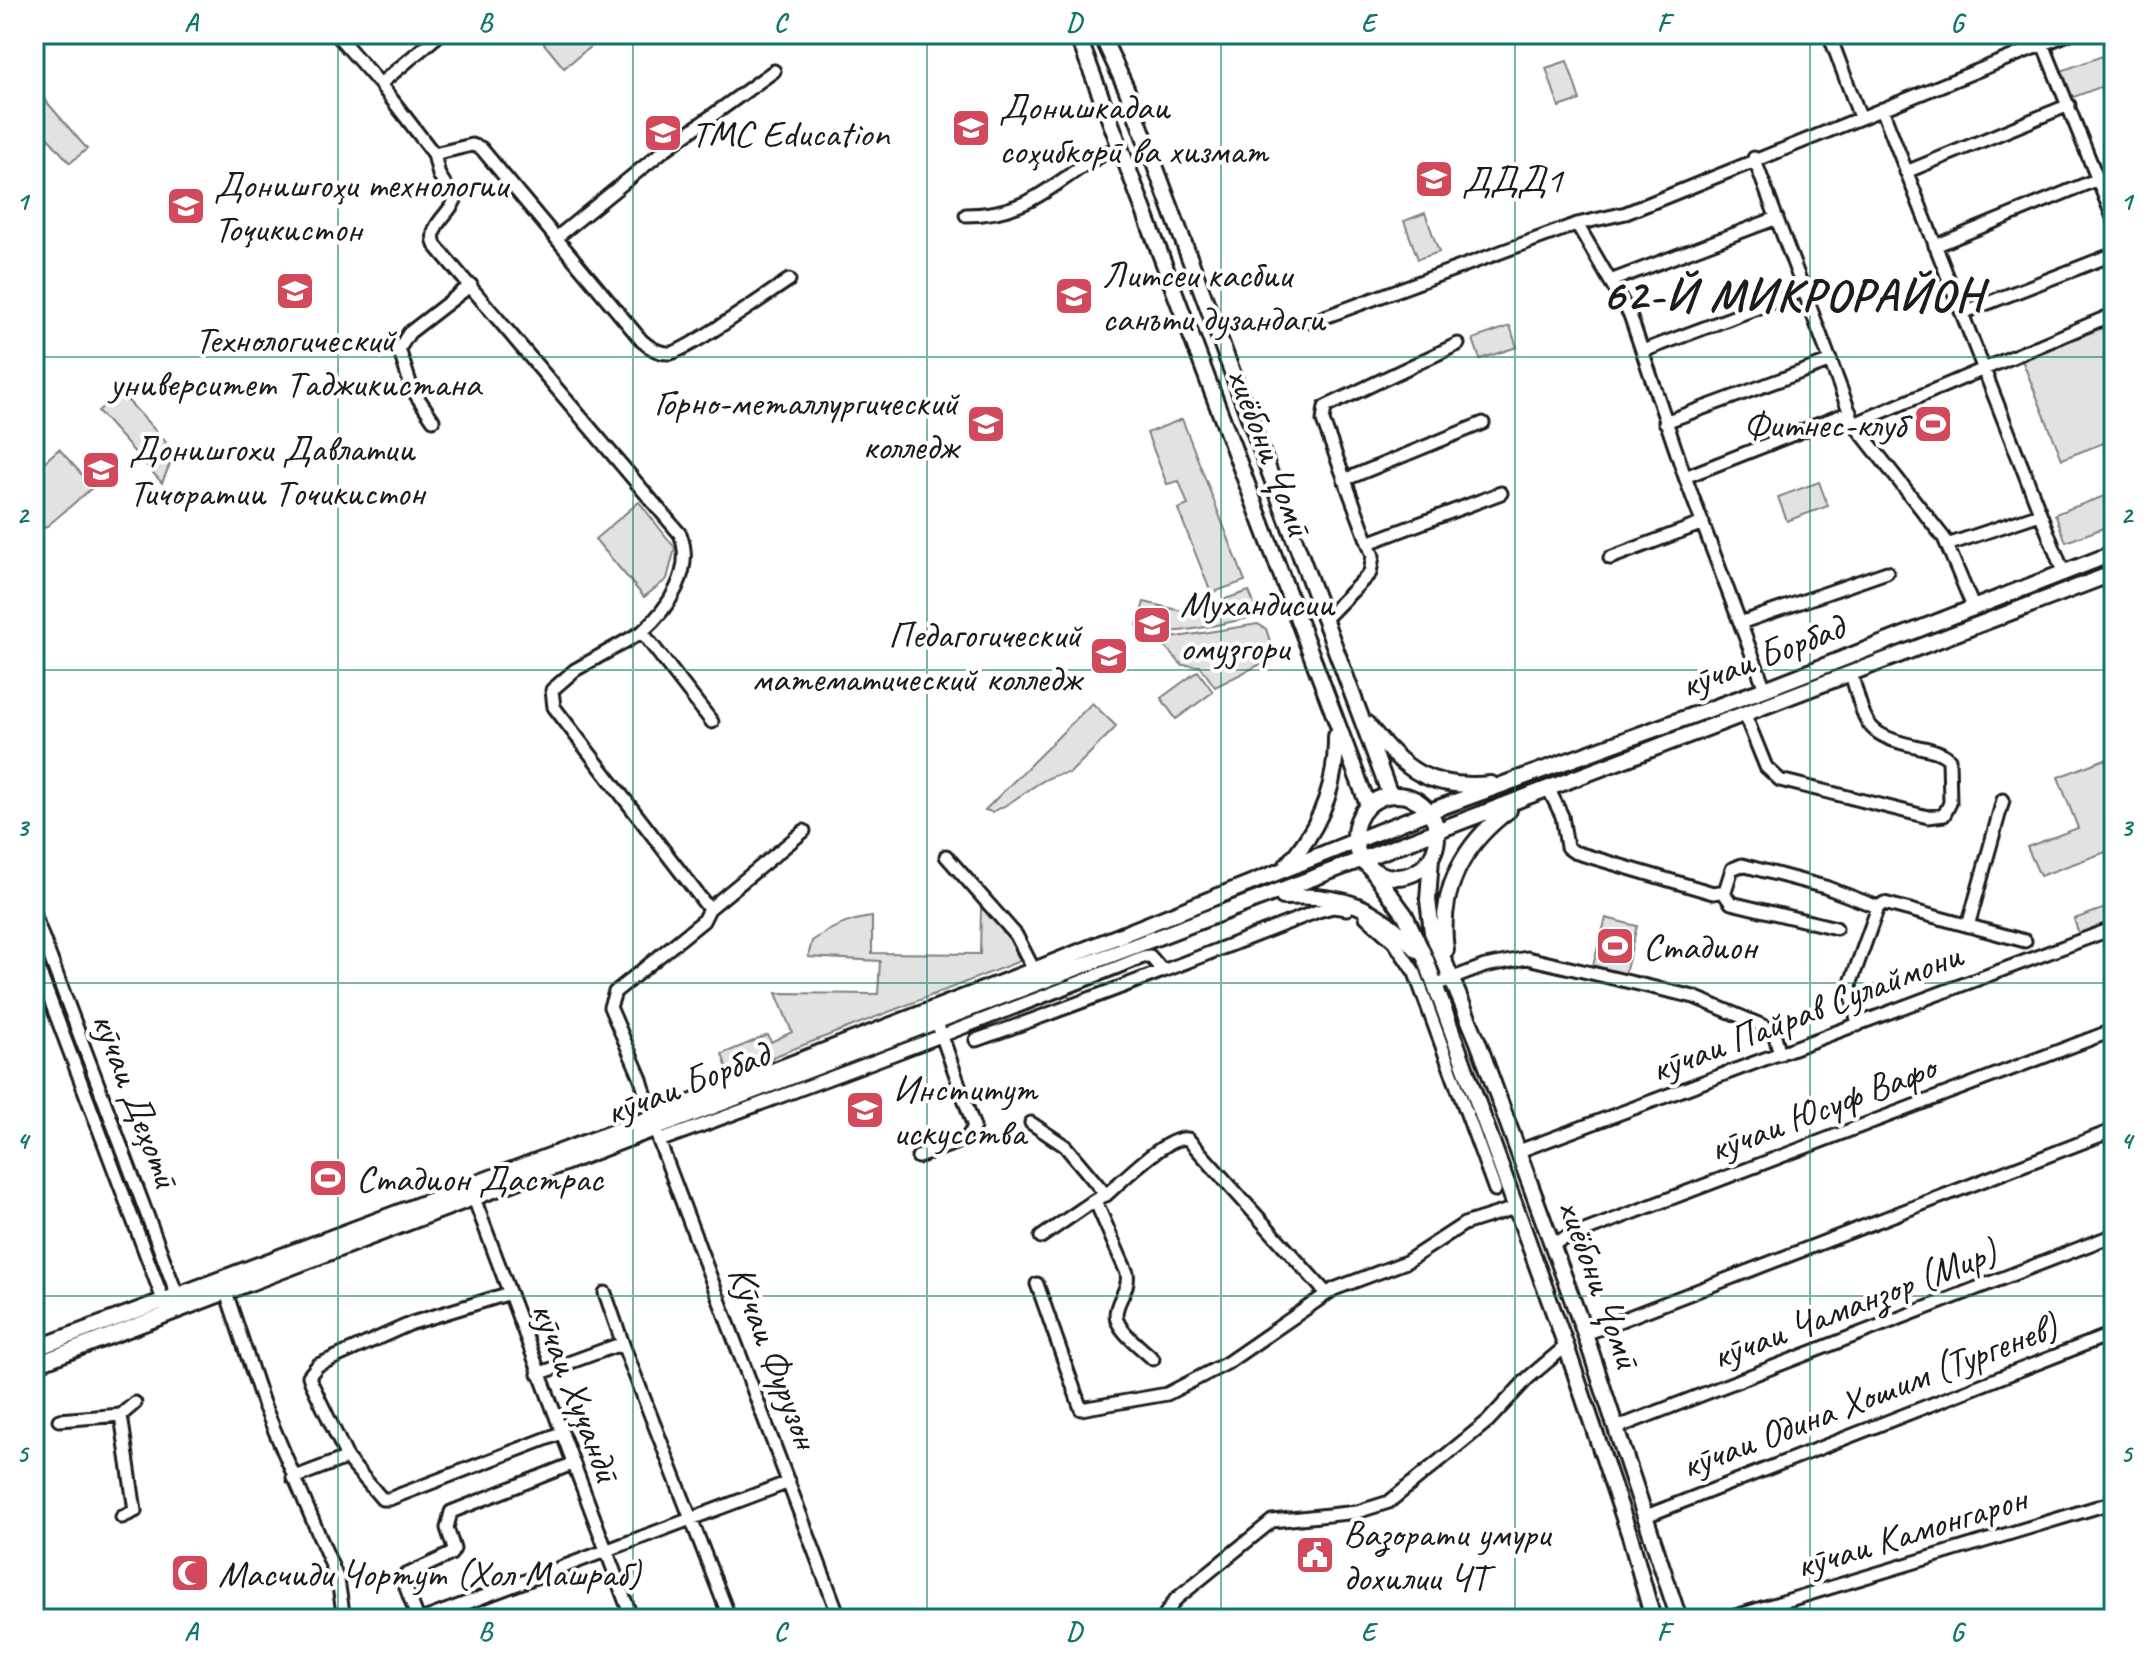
<svg xmlns="http://www.w3.org/2000/svg" width="2148" height="1653" viewBox="0 0 2148 1653" font-family="Caveat,sans-serif">
<style>
.green{fill:#e2e2e2;stroke:#7f7f7f;stroke-width:2}
.lines{fill:none;stroke-linecap:round;stroke-linejoin:round}
.minor-casing{stroke:#1c1c1c;stroke-width:17}
.major-casing{stroke:#1c1c1c;stroke-width:20}
.minor{stroke:#fff;stroke-width:11}
.major{stroke:#fff;stroke-width:14}
.grid{fill:none;stroke:#0f766e;stroke-width:2;stroke-opacity:0.55}
.labels{text-anchor:middle;dominant-baseline:central;stroke-width:8;stroke-linejoin:round;paint-order:stroke}
.poi-label{font-size:38px;fill:#1c1c1c;stroke:#fff;text-anchor:start}
.street-label{font-size:38px;fill:#1c1c1c;stroke:#fff}
.district-label{font-size:46px;font-weight:bold;letter-spacing:2px;fill:#1c1c1c;stroke:#fff}
.neatline{fill:none;stroke:#0f766e;stroke-width:3}
.grid-label{font-size:26px;text-anchor:middle;font-weight:bold;fill:#0f766e}
</style>
<rect width="100%" height="100%" fill="#fff"/>
<filter id="ink" filterUnits="userSpaceOnUse"><feTurbulence type="fractalNoise" baseFrequency=".0125" numOctaves="2"/><feDisplacementMap in="SourceGraphic" scale="16" xChannelSelector="R" yChannelSelector="G"/><feConvolveMatrix kernelMatrix="1 2 1 2 8 2 1 2 1" color-interpolation-filters="sRGB"/></filter>
<g filter="url(#ink)">
<path class="green" d="M536 34H582L591 46 564 68Z
M2105 55 2114 82 2071 98 2061 71Z
M1567 61 1580 100 1559 107 1546 68Z
M34 87 87 149 70 163 34 122Z
M1425 213 1439 252 1418 259 1404 221Z
M2110 325 2114 336V439L2062 459 2022 360Z
M1510 326 1517 347 1480 359 1473 339Z
M120 392 165 441 172 459 162 483 98 411Z
M1182 419 1245 581 1211 593 1178 509 1188 505 1179 481 1167 484 1147 433Z
M59 449 93 487 45 528 34 517V471Z
M1819 482 1828 506 1787 521 1778 497Z
M2107 495 2114 524 2066 542 2055 514Z
M639 502 675 548 667 579 644 597 595 539Z
M1249 591 1259 616C1231 621 1159 642 1137 626L1144 602 1186 612Z
M1258 624 1266 629 1275 657 1215 687 1200 666 1182 665 1159 640Z
M1198 671 1213 692 1176 719 1161 698Z
M1092 703 1116 726 1114 729 1070 773C1041 773 1019 802 992 812L985 810Z
M2105 759 2114 785V849L2040 876 2027 847 2078 828 2058 777Z
M2114 905V922L2079 935 2074 919Z
M985 907 1009 939 1020 961 729 1074 722 1054 768 1035 771 1042 792 1032 776 993 878 994 880 961 808 957 812 941C832 927 848 920 872 917V953L980 954 981 909Z
M1606 918 1637 926 1625 974 1593 965Z"/>
<g class="lines">
<g class="minor-casing">
<path id="minor" d="M336 34 380 84 440 34
M1829 34 1860 117
M2043 44 2114 220
M380 84 434 154 472 145 481 148 556 238 663 151 774 71
M1882 109 2064 574
M434 154 439 175 455 200C448 216 428 225 435 245L680 534C695 570 668 609 642 632
M1754 158 1854 424 1944 538 1974 609
M1906 172 2069 105
M966 215C1039 215 1060 171 1117 148
M1577 224 1630 315 1685 477 1765 689
M556 238 642 341C650 348 659 354 670 353 686 352 769 293 789 280
M1935 246 2098 179
M1613 280 1777 218
M1962 313 2114 254
M1311 322 1577 224 1626 213 2068 34
M1643 351 1805 290
M433 420 412 389 399 349 409 333 471 285
M1665 422 1831 361
M1854 424 2114 314
M1685 477 1850 412
M1344 480 1483 423
M1368 543 1501 493
M1947 545 2040 514
M1610 558 1703 523
M1325 619 1370 573 1373 556 1323 421 1325 407 1458 344
M1740 623 1887 572
M1745 715 1766 767 1780 780 1928 817 1944 815 1950 803 1949 759C1939 750 1927 749 1915 746 1862 735 1866 721 1851 674
M712 722 642 632 575 670 552 690 554 707 709 909 703 921 615 992 610 1007 641 1079 659 1141 840 1619
M1549 790 1562 816 1567 847 1574 852 1713 893 1725 891 1732 869 1742 865 1825 887 1878 907
M946 856 1016 935 1034 970
M1723 892 1731 903 1836 928
M709 909 804 831
M34 914 179 1300
M1366 917 1394 942 1415 973 1495 1190
M1968 926 2003 800
M34 957 165 1305
M1435 985 1485 966 1527 958 1694 997 1766 1027 1775 1036 1780 1054
M1858 1025 1850 985 1878 907 1884 903 2025 941
M976 1040C1092 1000 1204 955 1318 911L1333 907 1347 909
M1031 1123 1065 1146 1106 1195 1099 1198
M659 1141C821 1082 983 1021 1143 957L1150 956 1162 970
M1519 1151 2114 928
M918 1157 966 1139 974 1127 939 1028
M472 1193 632 1619
M1106 1195C1122 1181 1168 1134 1188 1139L1327 1294
M1041 1237 1095 1200 1127 1273C1130 1290 1116 1300 1116 1315 1116 1330 1143 1349 1153 1359
M1553 1243 2114 1030
M1037 1284 1081 1409 1167 1394 1227 1363 1334 1289 1406 1262 1464 1224 1515 1208
M226 1292 263 1403 338 1580 344 1619
M605 1293 624 1347
M1585 1334 2114 1130
M538 1374 615 1346 624 1347 730 1619
M59 1420 121 1415
M1616 1428 2114 1235
M346 1457 382 1499H389L561 1433
M293 1478 343 1459 346 1455 311 1382 309 1376 318 1365 412 1323 507 1294
M1646 1516 2114 1333
M122 1517 135 1511 121 1415 135 1403
M418 1619 402 1577 451 1554 454 1549 447 1528 451 1512 572 1464
M424 1619 789 1482
M1162 1619 1176 1599 1272 1521 1357 1512 1389 1502 1488 1421 1528 1378 1566 1346
M1726 1619 2114 1502"/>
</g>
<g class="major-casing">
<path id="major" d="M1074 34 1083 49 1368 805
M1101 34 1126 88 1390 795
M1367 724C1404 770 1429 790 1491 784
M1355 836a41 41 0 1 1 82 0a41 41 0 1 1-82 0Z
M1431 858 1428 900 1432 932 1478 1042 1585 1334 1679 1619
M1287 865C1320 828 1337 786 1336 736
M1372 870 1405 915 1426 960 1566 1346 1630 1536 1653 1619
M1283 897C1343 893 1375 906 1417 950
M1446 950C1438 891 1463 844 1509 810
M34 1349 656 1116 1034 970 1430 811 1765 689 2114 553
M34 1365 2114 573"/>
</g>
<use href="#minor" class="minor"/>
<use href="#major" class="major"/>
</g>
</g>
<path class="grid" d="M338 34V1619M633 34V1619M927 34V1619M1221 34V1619M1515 34V1619M1810 34V1619M34 357H2114M34 670H2114M34 983H2114M34 1296H2114"/>
<defs>
<g id="university-square" transform="scale(2)"><rect x="-9" y="-9" width="18" height="18" rx="4" fill="#d1495b" stroke="#fff"/><path d="M0-5L7-2L0 1L-7-2ZM-4 1L0 2.5L4 1V4Q0 6-4 4Z" fill="#fff"/></g>
<g id="school-square" transform="scale(2)"><rect x="-9" y="-9" width="18" height="18" rx="4" fill="#d1495b" stroke="#fff"/><path d="M0-5L7-2L0 1L-7-2ZM-4 1L0 2.5L4 1V4Q0 6-4 4Z" fill="#fff"/></g>
<g id="stadium-square" transform="scale(2)"><rect x="-9" y="-9" width="18" height="18" rx="4" fill="#d1495b" stroke="#fff"/><path d="M0-5a6.5 5 0 1 0 0 10a6.5 5 0 1 0 0-10ZM-3.5-1.8h7v3.6h-7Z" fill="#fff"/></g>
<g id="civic-square" transform="scale(2)"><rect x="-9" y="-9" width="18" height="18" rx="4" fill="#d1495b" stroke="#fff"/><path d="M-.6-6.5H3V-4.5H.6V-3L4-1V1h2V6H-6V1h2V-1L-.6-3ZM-1.2 2.5V6h2.4V2.5Z" fill="#fff"/></g>
<g id="mosque-square" transform="scale(2)"><rect x="-9" y="-9" width="18" height="18" rx="4" fill="#d1495b" stroke="#fff"/><path d="M3.5-4.9A6 6 0 1 0 3.5 4.9A5 5 0 1 1 3.5-4.9Z" fill="#fff"/></g>
</defs>
<g fill-rule="evenodd">
<use href="#university-square" x="971" y="128"/>
<use href="#university-square" x="663" y="133"/>
<use href="#school-square" x="1434" y="179"/>
<use href="#university-square" x="186" y="206"/>
<use href="#university-square" x="295" y="291"/>
<use href="#university-square" x="1074" y="296"/>
<use href="#university-square" x="986" y="424"/>
<use href="#stadium-square" x="1933" y="424"/>
<use href="#university-square" x="101" y="470"/>
<use href="#university-square" x="1152" y="625"/>
<use href="#university-square" x="1109" y="656"/>
<use href="#stadium-square" x="1615" y="946"/>
<use href="#university-square" x="865" y="1110"/>
<use href="#stadium-square" x="328" y="1178"/>
<use href="#civic-square" x="1315" y="1555"/>
<use href="#mosque-square" x="190" y="1573"/>
</g>
<g class="labels">
<g class="poi-label">
<text x="999" y="106">Донишкадаи<tspan x="999" dy="44">соҳибкорӣ ва хизмат</tspan></text>
<text x="691" y="133">TMC Education</text>
<text x="1462" y="179">ДДД1</text>
<text x="214" y="184">Донишгоҳи технологии<tspan x="214" dy="44">Тоҷикистон</tspan></text>
<text x="1102" y="274">Литсеи касбии<tspan x="1102" dy="44">санъти дузандаги</tspan></text>
<text x="295" y="339" text-anchor="middle">Технологический<tspan x="295" dy="44">университет Таджикистана</tspan></text>
<text x="958" y="402" text-anchor="end">Горно-металлургический<tspan x="958" dy="44">колледж</tspan></text>
<text x="1905" y="424" text-anchor="end">Фитнес-клуб</text>
<text x="129" y="448">Донишгохи Давлатии<tspan x="129" dy="44">Тичоратии Точикистон</tspan></text>
<text x="1180" y="603">Мухандисии<tspan x="1180" dy="44">омузгори</tspan></text>
<text x="1081" y="634" text-anchor="end">Педагогический<tspan x="1081" dy="44">математический колледж</tspan></text>
<text x="1643" y="946">Стадион</text>
<text x="893" y="1088">Институт<tspan x="893" dy="44">искусства</tspan></text>
<text x="356" y="1178">Стадион Дастрас</text>
<text x="1343" y="1533">Вазорати умури<tspan x="1343" dy="44">дохилии ЧТ</tspan></text>
<text x="218" y="1573">Масчиди Чортут (Хол Машраб)</text>
</g>
<g class="street-label">
<text transform="translate(1270 452) rotate(69)">хиёбони Ҷомӣ</text>
<text transform="translate(1762 656) rotate(-21)">кӯчаи Борбад</text>
<text transform="translate(1806 1012) rotate(-21)">кӯчаи Пайрав Сулаймони</text>
<text transform="translate(687 1083) rotate(-21)">кӯчаи Борбад</text>
<text transform="translate(136 1100) rotate(69)">кӯчаи Деҳотӣ</text>
<text transform="translate(1822 1108) rotate(-21)">кӯчаи Юсуф Вафо</text>
<text transform="translate(1600 1284) rotate(70)">хиёбони Ҷомӣ</text>
<text transform="translate(1854 1304) rotate(-21)">кӯчаи Чаманзор (Мир)</text>
<text transform="translate(774 1357) rotate(69)">Кӯчаи Фурузон</text>
<text transform="translate(576 1392) rotate(69)">кӯчаи Хуҷандӣ</text>
<text transform="translate(1869 1396) rotate(-21)">кӯчаи Одина Хошим (Тургенев)</text>
<text transform="translate(1911 1532) rotate(-17)">кӯчаи Камонгарон</text>
</g>
<g class="district-label">
<text x="1793" y="295">62-Й МИКРОРАЙОН</text>
</g>
</g>
<rect width="2148" height="1653" fill="none" stroke="#fff" stroke-width="88"/>
<rect x="44" y="44" width="2060" height="1565" class="neatline"/>
<g class="grid-label">
<text x="191" y="31">A</text>
<text x="485" y="31">B</text>
<text x="780" y="31">C</text>
<text x="1074" y="31">D</text>
<text x="1368" y="31">E</text>
<text x="1663" y="31">F</text>
<text x="1957" y="31">G</text>
<text x="22" y="210">1</text>
<text x="2126" y="210">1</text>
<text x="22" y="523">2</text>
<text x="2126" y="523">2</text>
<text x="22" y="836">3</text>
<text x="2126" y="836">3</text>
<text x="22" y="1149">4</text>
<text x="2126" y="1149">4</text>
<text x="22" y="1462">5</text>
<text x="2126" y="1462">5</text>
<text x="191" y="1640">A</text>
<text x="485" y="1640">B</text>
<text x="780" y="1640">C</text>
<text x="1074" y="1640">D</text>
<text x="1368" y="1640">E</text>
<text x="1663" y="1640">F</text>
<text x="1957" y="1640">G</text>
</g>
</svg>
